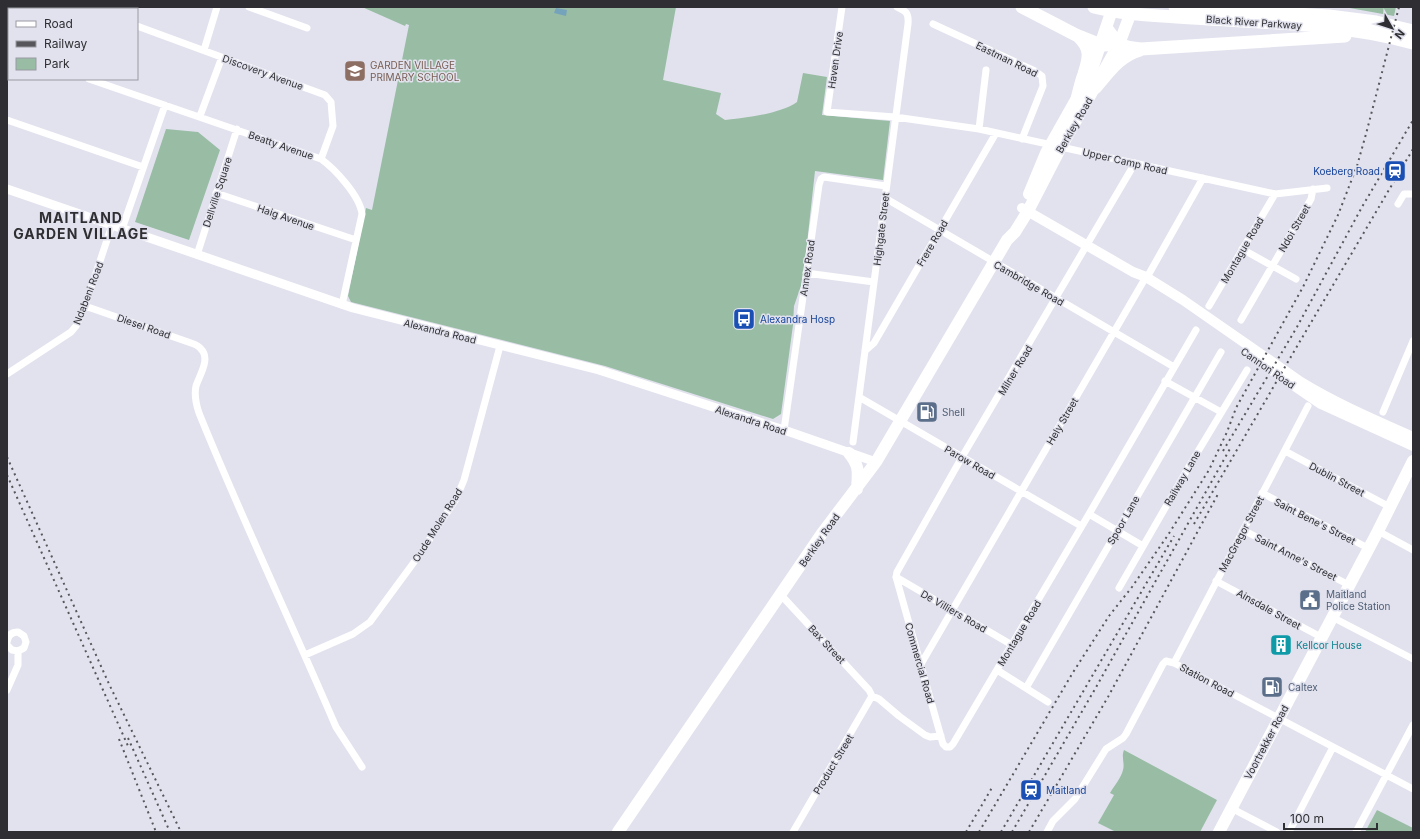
<svg xmlns="http://www.w3.org/2000/svg" width="1420" height="839" viewBox="0 0 1420 839" font-family="Inter,sans-serif">
<style>
.green{fill:#98bda4}
.water{fill:#75a3bb}
.lines{fill:none;stroke-linecap:round;stroke-linejoin:round}
.minor{stroke:#fff;stroke-width:7}
.tertiary{stroke:#fff;stroke-width:9}
.secondary{stroke:#fff;stroke-width:10}
.primary{stroke:#fff;stroke-width:12}
.motorway{stroke:#fff;stroke-width:13}
.rail{stroke:#56565b;stroke-width:2;stroke-dasharray:2 4;stroke-linecap:butt}
.labels{text-anchor:middle;dominant-baseline:central;stroke-width:3;stroke-linejoin:round;paint-order:stroke}
.street-label{font-size:10px;fill:#2f2f33;stroke:#e2e2ee}
.education-label{font-size:10px;fill:#785e54;stroke:#e2e2ee;text-anchor:start}
.transit-label{font-size:10px;fill:#164399;stroke:#e2e2ee;text-anchor:start}
.service-label{font-size:10px;fill:#4e5e75;stroke:#e2e2ee;text-anchor:start}
.culture-label{font-size:10px;fill:#0d838f;stroke:#e2e2ee;text-anchor:start}
.district-label{font-size:14px;font-weight:bold;letter-spacing:1px;fill:#2f2f33;stroke:#e2e2ee}
</style>
<rect width="100%" height="100%" fill="#e2e2ee"/>
<path class="green" d="M362 7H676L663 80 721 93 716 114 725 120C745 118 780 114 797 102L803 73 827 77 822 115 890 121 883 180 815 171 803 280 794 306 793 325 781 414 773 419 605 366 351 302 348 296 366 208 372 210 409 25 406 24 405 26Z
M1344 7H1396L1394 16Z
M166 129 198 132 220 150 189 240 135 222Z
M1124 750 1217 800 1200 832H1116L1098 823 1114 795 1110 793C1114 786 1121 778 1123 770 1125 763 1121 757 1124 750Z
M1377 810 1413 828V832H1365Z"/>
<path class="water" d="M556 8 567 10 566 16 554 13Z"/>
<g class="lines">
<path class="minor" d="M86 7 91 9
M249 7 307 28
M842 7 827 112 895 117 979 129 1275 194 1327 188
M114 9V7
M7 17 9 11
M933 24 1035 71 1042 76 1043 86 1022 139
M137 26 325 95 331 102 333 126 321 159
M204 50 217 7
M89 79 321 159C335 169 360 196 362 214L342 305
M200 116 222 57
M7 120 143 167
M979 129 986 70
M1135 163 962 457 897 572 896 577 943 744 946 747H950L953 744 1089 514 1196 330
M216 193 356 240
M885 198 1174 367
M1398 204 1404 194H1413
M122 229 165 105
M1242 249 1296 279
M197 255 237 129
M806 273 874 282
M85 306 191 343C194 344 199 346 201 349 211 359 199 376 196 386 194 395 196 404 199 413 242 519 291 622 336 727L362 767
M1209 306 1275 194
M1241 320 1311 199 1313 189
M865 351 874 343 996 133
M7 374 71 332 76 326 85 306 112 225
M1165 381 1221 412
M859 397 1081 526
M1383 412 1413 341
M784 430 819 185 821 179 824 177 886 186
M853 442 908 24C909 13 906 11 897 7
M1285 451 1390 507
M1262 493 1368 548
M1089 514 1143 546
M1243 530 1349 585
M1378 531 1413 550
M896 577 1012 645
M1216 581 1321 637
M1119 588 1191 463 1247 370
M781 595 869 690 872 696 793 832
M1332 617 1413 659
M7 642C8 635 12 632 18 632L24 636 26 642 24 648 18 651 12 650 7 645V642
M305 655 353 634 370 622 420 554 456 499 464 480 500 346
M1174 663 1308 406
M921 664 1143 282 1150 272 1203 178
M997 670 1048 702
M1026 688 1221 352
M7 690 18 665V651
M872 696 879 699 899 716 925 735 930 737 941 736
M1231 808 1277 832
M1047 832 1053 821 1075 799 1106 749 1123 738 1126 734 1163 664 1166 661 1174 663 1413 789
M1289 832 1333 747
M1356 832 1413 725"/>
<path class="tertiary" d="M7 189 353 308 599 370 784 430 876 462"/>
<path class="secondary" d="M1022 208 1133 272 1146 277 1183 300 1301 382C1337 404 1375 420 1413 437
M1248 354 1321 404 1413 446"/>
<path class="primary" d="M1029 194 1046 153 1090 75 1113 7
M849 453C860 466 858 473 857 489
M618 832 823 532 876 462 1007 240 1015 232 1028 211 1061 147 1119 44 1133 7
M1219 832 1378 531 1413 461"/>
<path class="motorway" d="M1022 7 1076 35 1096 43 1104 45 1119 44
M1094 7C1126 15 1160 16 1193 18 1266 23 1342 23 1413 43
M1175 7 1329 16 1376 22 1413 31
M1107 29C1119 46 1121 47 1141 49L1345 36
M1095 88C1109 72 1119 56 1140 50
M1077 99C1079 91 1081 82 1084 74 1089 58 1092 49 1078 36"/>
<path class="rail" d="M1223 451 1297 327 1362 207 1413 120
M7 457 109 684 181 832
M7 475 128 746
M1194 524 1289 360 1413 149
M128 738 170 832
M119 739 156 832
M966 832 993 786
M979 832 1072 674 1109 616 1132 587 1168 535 1209 470 1227 432 1236 408 1303 287 1338 215 1357 166 1366 134 1399 7
M1001 832 1174 536
M1012 832 1095 689 1231 447
M1029 832 1108 697 1218 494"/>
</g>
<defs>
<g id="school-square" transform="scale(1.15)"><rect x="-9" y="-9" width="18" height="18" rx="4" fill="#8d6e63" stroke="#e2e2ee"/><path d="M0-5L7-2L0 1L-7-2ZM-4 1L0 2.5L4 1V4Q0 6-4 4Z" fill="#fff"/></g>
<g id="station-square" transform="scale(1.15)"><rect x="-9" y="-9" width="18" height="18" rx="4" fill="#1a4fb4" stroke="#e2e2ee"/><path d="M-3-6H3Q5-6 5-4V2Q5 4 3 4L4.5 6H3L1.5 4h-3L-3 6H-4.5L-3 4Q-5 4-5 2V-4Q-5-6-3-6ZM-3.5-4v3h7v-3ZM-3.5 1v1.5H-2V1ZM2 1v1.5H3.5V1Z" fill="#fff"/></g>
<g id="bus-square" transform="scale(1.15)"><rect x="-9" y="-9" width="18" height="18" rx="4" fill="#1a4fb4" stroke="#e2e2ee"/><path d="M-5-6H5V4H4V6H2V4H-2V6H-4V4H-5ZM-3.5-4V0h7V-4ZM-3.5 1.2v1.5H-2V1.2ZM2 1.2v1.5H3.5V1.2Z" fill="#fff"/></g>
<g id="fuel-square" transform="scale(1.15)"><rect x="-9" y="-9" width="18" height="18" rx="4" fill="#5c6f8a" stroke="#e2e2ee"/><path d="M-5.5-6h7V0h2V4h1.3V-2.5L3-4.5l.8-.8L6-3V5H2.5V1h-1V6h-7ZM-4.2-4.7v3.2H.2V-4.7Z" fill="#fff"/></g>
<g id="civic-square" transform="scale(1.15)"><rect x="-9" y="-9" width="18" height="18" rx="4" fill="#5c6f8a" stroke="#e2e2ee"/><path d="M-.6-6.5H3V-4.5H.6V-3L4-1V1h2V6H-6V1h2V-1L-.6-3ZM-1.2 2.5V6h2.4V2.5Z" fill="#fff"/></g>
<g id="building-square" transform="scale(1.15)"><rect x="-9" y="-9" width="18" height="18" rx="4" fill="#0f9aa8" stroke="#e2e2ee"/><path d="M-4-6H4V6H1V3H-1V6H-4ZM-2.5-4.3h1.7v1.8h-1.7ZM.8-4.3h1.7v1.8H.8ZM-2.5-1h1.7V.8h-1.7ZM.8-1h1.7V.8H.8Z" fill="#fff"/></g>
</defs>
<g fill-rule="evenodd">
<use href="#school-square" x="355" y="71"/>
<use href="#station-square" x="1395" y="171"/>
<use href="#bus-square" x="744" y="319"/>
<use href="#fuel-square" x="927" y="412"/>
<use href="#civic-square" x="1310" y="600"/>
<use href="#building-square" x="1281" y="645"/>
<use href="#fuel-square" x="1272" y="687"/>
<use href="#station-square" x="1031" y="790"/>
</g>
<g class="labels">
<g class="street-label">
<text transform="translate(1254 22) rotate(4)">Black River Parkway</text>
<text transform="translate(1007 59) rotate(26)">Eastman Road</text>
<text transform="translate(835 60) rotate(-82)">Haven Drive</text>
<text transform="translate(263 72) rotate(20)">Discovery Avenue</text>
<text transform="translate(1074 125) rotate(-60)">Berkley Road</text>
<text transform="translate(281 145) rotate(19)">Beatty Avenue</text>
<text transform="translate(1125 161) rotate(13)">Upper Camp Road</text>
<text transform="translate(217 192) rotate(-72)">Dellville Square</text>
<text transform="translate(286 217) rotate(19)">Haig Avenue</text>
<text transform="translate(1294 228) rotate(-60)">Ndoi Street</text>
<text transform="translate(881 229) rotate(-83)">Highgate Street</text>
<text transform="translate(932 243) rotate(-60)">Frere Road</text>
<text transform="translate(1242 250) rotate(-60)">Montague Road</text>
<text transform="translate(807 268) rotate(-82)">Annex Road</text>
<text transform="translate(1029 283) rotate(30)">Cambridge Road</text>
<text transform="translate(88 293) rotate(-69)">Ndabeni Road</text>
<text transform="translate(144 326) rotate(19)">Diesel Road</text>
<text transform="translate(440 331) rotate(14)">Alexandra Road</text>
<text transform="translate(1268 368) rotate(35)">Cannon Road</text>
<text transform="translate(1015 370) rotate(-59)">Milner Road</text>
<text transform="translate(751 420) rotate(18)">Alexandra Road</text>
<text transform="translate(1062 421) rotate(-60)">Hely Street</text>
<text transform="translate(970 462) rotate(30)">Parow Road</text>
<text transform="translate(1182 478) rotate(-60)">Railway Lane</text>
<text transform="translate(1337 479) rotate(28)">Dublin Street</text>
<text transform="translate(1123 520) rotate(-60)">Spoor Lane</text>
<text transform="translate(1315 521) rotate(27)">Saint Bene's Street</text>
<text transform="translate(437 525) rotate(-58)">Oude Molen Road</text>
<text transform="translate(1241 534) rotate(-62)">MacGregor Street</text>
<text transform="translate(819 540) rotate(-55)">Berkley Road</text>
<text transform="translate(1296 557) rotate(27)">Saint Anne's Street</text>
<text transform="translate(1269 609) rotate(29)">Ainsdale Street</text>
<text transform="translate(954 611) rotate(30)">De Villiers Road</text>
<text transform="translate(1019 633) rotate(-59)">Montague Road</text>
<text transform="translate(827 644) rotate(47)">Bax Street</text>
<text transform="translate(920 663) rotate(74)">Commercial Road</text>
<text transform="translate(1207 680) rotate(28)">Station Road</text>
<text transform="translate(1266 742) rotate(-62)">Voortrekker Road</text>
<text transform="translate(833 764) rotate(-59)">Product Street</text>
</g>
<g class="education-label">
<text x="370" y="65">GARDEN VILLAGE<tspan x="370" dy="12">PRIMARY SCHOOL</tspan></text>
</g>
<g class="transit-label">
<text x="1380" y="171" text-anchor="end">Koeberg Road</text>
<text x="760" y="319">Alexandra Hosp</text>
<text x="1046" y="790">Maitland</text>
</g>
<g class="service-label">
<text x="942" y="412">Shell</text>
<text x="1326" y="594">Maitland<tspan x="1326" dy="12">Police Station</tspan></text>
<text x="1288" y="687">Caltex</text>
</g>
<g class="culture-label">
<text x="1296" y="645">Kellcor House</text>
</g>
<g class="district-label">
<text x="81" y="217">MAITLAND<tspan x="81" dy="16">GARDEN VILLAGE</tspan></text>
</g>
</g>
<rect width="1420" height="839" fill="none" stroke="#2f2f33" stroke-width="16"/>
<rect x="8" y="8" width="130" height="72" fill="#e2e2ee" stroke="#9a9aa3"/>
<rect x="16" y="21" width="20" height="6" fill="#ffffff" stroke="#9a9aa3"/>
<text x="44" y="28" font-size="12" fill="#2f2f33">Road</text>
<rect x="16" y="41" width="20" height="6" fill="#56565b" stroke="#9a9aa3"/>
<text x="44" y="48" font-size="12" fill="#2f2f33">Railway</text>
<rect x="16" y="58" width="20" height="12" fill="#98bda4" stroke="#9a9aa3"/>
<text x="44" y="68" font-size="12" fill="#2f2f33">Park</text>
<g transform="translate(1392 28) rotate(129)" stroke="#e2e2ee" stroke-width="3" paint-order="stroke">
<path d="M0-3L7 15L0 10L-7 15Z" fill="#2f2f33"/>
<text y="-6" font-size="11" font-weight="bold" text-anchor="middle" fill="#2f2f33">N</text>
</g>
<path d="M1284 823v6h93v-6" fill="none" stroke="#2f2f33" stroke-width="2"/>
<text x="1290" y="823" font-size="12" fill="#2f2f33" stroke="#e2e2ee" stroke-width="3" paint-order="stroke">100 m</text>
</svg>
